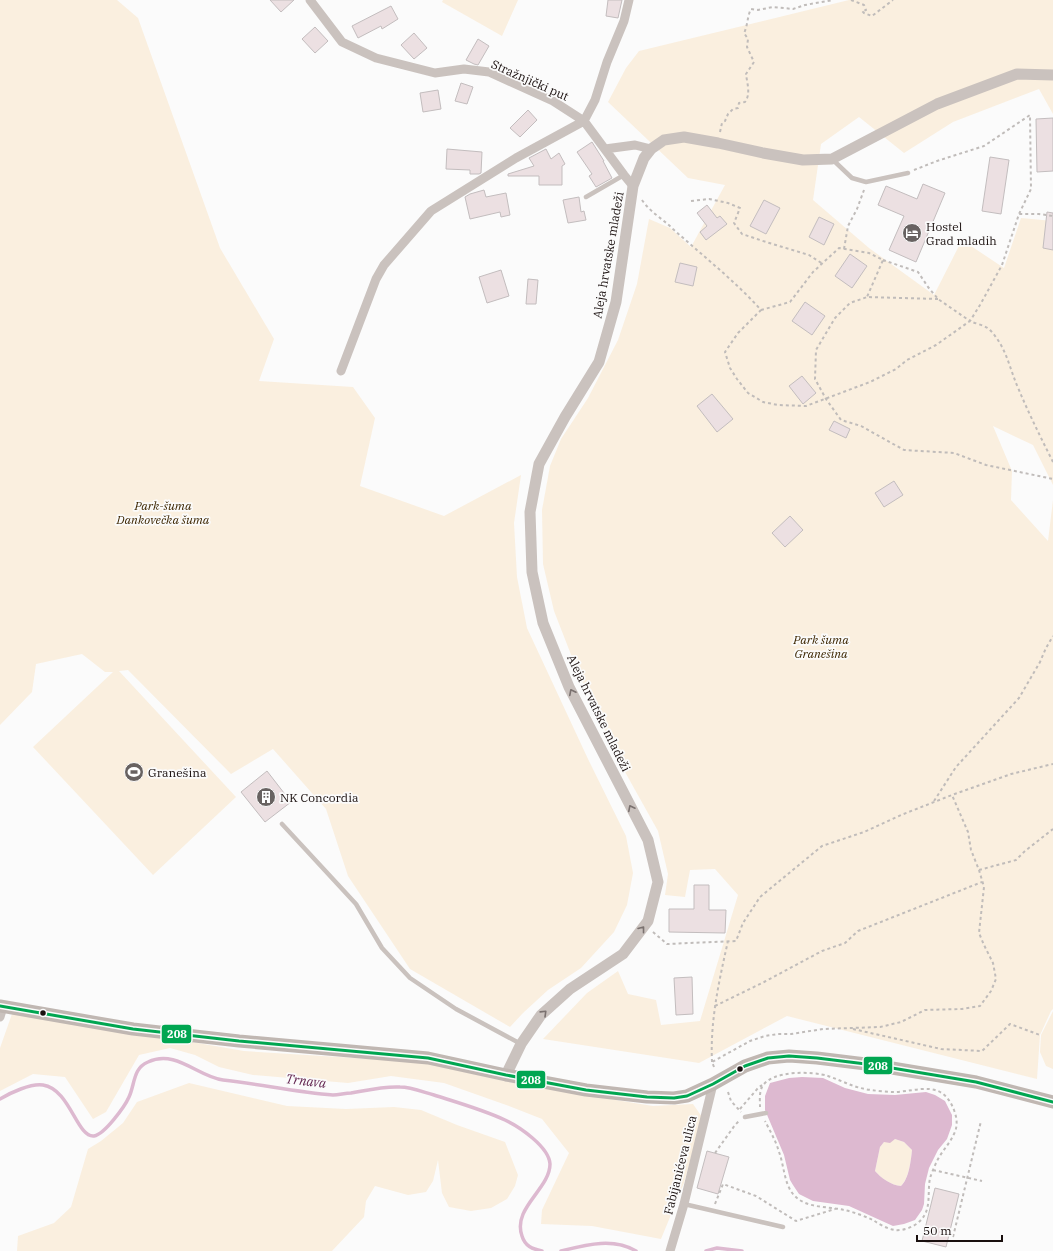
<svg xmlns="http://www.w3.org/2000/svg" width="1053" height="1251" viewBox="0 0 1053 1251" font-family="'IBM Plex Serif',serif">
<style>
.green{fill:#faefdf}
.water{fill:#ddb9d0;fill-rule:evenodd}
.lines{fill:none;stroke-linecap:round;stroke-linejoin:round}
.stream{stroke:#ddb9d0;stroke-width:3.5}
.building{fill:#ece0e2;stroke:#c3bdbe}
.path{stroke:#c0bcba;stroke-width:2;stroke-dasharray:3 3;stroke-linecap:butt}
.service{stroke:#cac2be;stroke-width:4.5}
.minor{stroke:#cac2be;stroke-width:9}
.tertiary{stroke:#cac2be;stroke-width:11}
.secondary{stroke:#c0b7b2;stroke-width:13}
.bus-1-casing{stroke:#fbfbfb;stroke-width:6}
.bus-1{stroke:#00a651;stroke-width:3}
.oneway{stroke:#7a716f}
.bus-dot{fill:#190f0e;stroke:#fbfbfb;stroke-width:1.5}
.labels{text-anchor:middle;dominant-baseline:central;stroke-width:3.5;stroke-linejoin:round;paint-order:stroke}
.street-label{font-size:12px;fill:#190f0e;stroke:#fbfbfb}
.poi-label{font-size:12px;fill:#190f0e;stroke:#fbfbfb;text-anchor:start}
.park-label{font-size:12px;font-style:italic;fill:#3d2600;stroke:#fbfbfb}
.water-label{font-size:13px;font-style:italic;fill:#632651;stroke:#fbfbfb}
.line-badge{stroke:#fbfbfb;stroke-width:1.5}
.badge-label{font-size:11px;text-anchor:middle;font-weight:bold;fill:#fff}
</style>
<rect width="100%" height="100%" fill="#fbfbfb"/>
<path class="green" d="M0 0H117L138 18 220 248 274 339 259 381 353 387 375 418 360 486 444 516 521 475 514 523 517 577 527 628 588 759 626 836 633 873 627 905 614 932 581 968 548 990 523 1013 510 1027 410 969 348 876 326 809 273 749 231 774 128 670 119 671 236 797 153 875 33 747 113 672H105L82 654 36 664 32 692 0 725Z
M443 0H518L502 36 442 2Z
M849 0H1053V114L1039 89 953 122 904 153 859 117 821 144 813 200 869 248 934 295 962 240 1004 268 1021 218 1053 221V485L1033 445 993 426 1012 471 1011 500 1048 541 1053 500V1009L1051 1011 1040 1035 1037 1079 787 1016 699 1063 543 1039 587 993 618 971 628 994 656 1000 661 1025 700 1021 738 895 715 869 690 870 685 897 665 895 668 874 658 831 620 763 577 670 554 611 543 564 542 510 550 466 561 439 588 398 618 340 637 284 649 219 670 228 691 247 725 185 688 178 608 102 626 68 639 51Z
M13 1011 244 1051 420 1062 522 1085 653 1106 693 1104 702 1117 684 1183 661 1239 592 1226 541 1224 542 1210 569 1153 542 1119 509 1106 444 1083 391 1076 348 1083 253 1075 219 1067 195 1055 170 1048 139 1055 106 1112 93 1119 65 1077 33 1074 0 1091V1048Z
M1053 1011V1069L1046 1066 1040 1052 1041 1035Z
M189 1083 287 1106 346 1109 394 1107 421 1110 457 1125 505 1142 518 1175 515 1186 507 1199 491 1208 471 1211 449 1207 442 1193 438 1160 433 1181 426 1192 408 1195 375 1186 366 1201 364 1217 332 1251H17L18 1236 54 1223 71 1207 88 1149 101 1141 123 1123 137 1102Z
M895 1139 904 1142 912 1150C911 1160 909 1178 901 1186 892 1186 880 1177 875 1171L880 1147 884 1142Z"/>
<path class="water" d="M802 1077 823 1078 845 1088 868 1094 895 1095 926 1092 935 1095 945 1101 952 1115V1125L947 1139 938 1150 929 1168 925 1184 924 1204 922 1210 915 1220 904 1224 893 1226 849 1206 813 1201 799 1194 793 1185 790 1180 784 1155 765 1110V1096L770 1083 789 1078ZM895 1139 904 1142 912 1150C911 1160 909 1179 901 1186 892 1186 880 1177 875 1171L880 1147 884 1142 890 1143Z"/>
<g class="lines">
<path class="stream" d="M0 1099C10 1093 31 1083 43 1085 70 1089 77 1138 94 1136 105 1134 125 1106 129 1097 135 1084 133 1068 148 1062 176 1049 198 1077 223 1080 260 1084 296 1092 333 1095 339 1095 345 1093 351 1093 368 1090 384 1086 400 1087 411 1087 423 1092 434 1095 456 1102 484 1110 505 1120 520 1127 549 1147 550 1164 550 1189 512 1208 522 1236 525 1246 532 1249 542 1251
M561 1251C585 1245 613 1237 636 1251
M706 1251 717 1248 742 1251"/>
</g>
<path class="building" d="M270 0H294L281 12Z
M608 0H622L618 18 606 16Z
M391 6 398 19 382 29 381 26 358 38 352 26Z
M315 27 328 41 315 53 302 39Z
M414 33 427 48 414 59 401 45Z
M478 39 489 46 478 65 474 64 466 60Z
M461 83 473 87 467 104 455 101Z
M438 90 441 109 423 112 420 93Z
M528 110 537 120 520 137 510 128Z
M1053 118V171L1037 172 1036 119Z
M592 142 604 161H603L612 178 596 187 589 176 592 174 577 152Z
M447 149 482 152 481 173 479 174H470V170L446 169Z
M546 149 551 159 559 153 565 164 562 166V185H539V176H508V174L534 166 529 158Z
M990 157 1009 160 1001 214 982 211Z
M923 184 945 193 916 262 889 250 904 216 878 205 886 186 917 199Z
M484 190 486 197 506 193 510 215 501 217 500 212 470 219 465 197 470 194Z
M579 197 581 212 584 211 586 220 568 223 563 200Z
M764 200 780 208 766 234 750 226Z
M707 205 717 218 720 216 727 224 706 240 700 232 707 226 697 213Z
M1047 212 1053 213V250L1043 248Z
M819 217 834 224 824 245 809 237Z
M850 254 867 266 852 288 835 276Z
M680 263 697 267 693 286 675 282Z
M501 270 509 296 487 303 479 277Z
M528 279 538 280 536 304H526Z
M805 302 825 316 812 335 792 321Z
M802 376 816 393 803 404 789 386Z
M712 394 733 419 717 432 697 406Z
M834 421 850 429 846 438 829 430Z
M894 481 903 495 884 507 875 493Z
M790 516 803 530 785 547 772 533Z
M267 771 291 802 265 822 241 792Z
M694 885H709V910H726L725 933 669 932V909H694Z
M692 977 693 1014 676 1015 674 978Z
M707 1151 729 1157 718 1194 697 1188Z
M935 1188 959 1194 946 1247 922 1241Z"/>
<g class="lines">
<path class="path" d="M851 0 864 5 866 10 862 11 864 13 872 16 893 0
M720 132 722 123 725 121 728 114 733 109 738 108 739 103 745 102C751 94 747 83 746 74L754 62 747 47 748 39 744 33C748 25 747 17 751 9L758 10 773 7 793 9 805 5 833 0
M914 170 937 161 984 146 1030 115 1031 189 1019 214
M642 200C650 212 663 219 673 229 703 256 735 281 761 310L738 333 725 352 730 368 737 379 748 393 763 402 778 405 806 406 870 382 896 369 907 360 936 345 970 321C976 324 985 325 990 330 1007 348 1009 368 1019 390 1029 414 1041 438 1053 462
M691 201 709 199 728 203 740 208 734 223 742 234 766 242 809 255 823 264
M844 249 848 226 857 209 864 190
M883 260 918 272 928 287 938 299 970 321 980 305 1002 265 1019 214H1039L1053 216
M938 299 867 297 850 303 835 318 816 350 815 379 826 399 841 420 861 426 904 450 954 453 986 465 1053 479
M761 310 790 302 813 272 839 248 869 253 883 260 867 297
M934 801 956 767 1019 698 1040 662 1046 648 1053 636
M979 870 1016 860 1025 851 1053 829
M653 932 667 944 736 941 743 923 760 897 822 846 864 832 901 815 952 795 1011 774 1053 764
M715 1006 764 982 822 951 845 943 858 931 982 882
M853 1029 941 1049 982 1051 1010 1024 1040 1035
M712 1062C710 1021 719 981 728 941
M714 1067 712 1062 750 1041 765 1036 778 1034H791L823 1029 880 1027 901 1022 925 1010 962 1009 980 1006 991 991 996 979 993 963 984 945 979 933 984 887 979 870 971 850 968 832 952 795
M728 1092 731 1101 741 1112
M760 1107C760 1101 759 1093 762 1087 771 1070 812 1071 828 1076 843 1081 854 1088 871 1090 878 1091 887 1092 895 1092 919 1091 942 1079 954 1110 957 1118 958 1126 954 1134 950 1143 943 1150 938 1159 935 1165 932 1172 930 1178 927 1194 932 1209 920 1221 914 1227 903 1231 895 1230 887 1229 879 1224 873 1220 864 1216 854 1212 844 1210 828 1206 805 1209 793 1194 784 1183 784 1165 779 1152 776 1141 770 1131 765 1121
M740 1109 758 1088 762 1085
M715 1153 735 1125 739 1121
M933 1170 982 1181
M715 1204 723 1184 756 1196 796 1221 835 1209
M953 1237 981 1121"/>
<path class="service" d="M832 159 852 178 866 182 908 173
M586 197 624 175
M282 824 356 904 382 948 410 978 456 1009 521 1044
M745 1117 766 1113
M684 1204 783 1227"/>
<path class="minor" d="M310 0 342 42 376 58 435 73 464 69 489 72 553 101 584 121 624 175 633 186
M605 149 635 145 651 149
M341 371 376 279 384 265 431 211 516 158 584 121 595 100 607 62 624 21 629 0
M0 1017 3 1007
M670 1251 684 1204 713 1084"/>
<path class="tertiary" d="M506 1075 521 1044 541 1015 570 989 623 954 648 921 658 882 648 840 569 687 543 623 532 572 530 512 539 464 565 417 599 362 616 302 633 186 644 158 651 149 664 140 684 137 718 143 763 153 803 160 832 159 937 104 1017 74 1053 75"/>
<path class="secondary" d="M0 1006 133 1029 239 1041 428 1058 506 1075 586 1090 647 1097 674 1098 687 1096 713 1084 745 1066 768 1058 789 1056 817 1058 874 1065 976 1082 1053 1102"/>
<g class="bus-1-casing">
<path id="bus-1" d="M0 1006 133 1029 239 1041 428 1058 506 1075 586 1090 647 1097 674 1098 687 1096 713 1084 745 1066 768 1058 789 1056 817 1058 874 1065 976 1082 1053 1102"/>
</g>
<use href="#bus-1" class="bus-1"/>
</g>
<defs><path id="oneway-chevron" d="M-2-3.5L2.5 0L-2 3.5" fill="none" stroke-width="1.6" stroke-linecap="round" stroke-linejoin="round"/></defs>
<g class="oneway">
<use href="#oneway-chevron" transform="translate(572 692) rotate(-117)"/>
<use href="#oneway-chevron" transform="translate(631 808) rotate(-117)"/>
<use href="#oneway-chevron" transform="translate(642 929) rotate(-52)"/>
<use href="#oneway-chevron" transform="translate(544 1013) rotate(-44)"/>
</g>
<defs>
<g id="hotel-disc" transform="scale(1)"><circle r="9.5" fill="#686261" stroke="#fbfbfb"/><path d="M-6-4.5h1.5V1H6V5H4.5V3h-9V5H-6ZM-4 0a1.8 1.8 0 1 1 3.6 0ZM.5 0V-2.5h3Q6-2.5 6 0Z" fill="#fff"/></g>
<g id="stadium-disc" transform="scale(1)"><circle r="9.5" fill="#686261" stroke="#fbfbfb"/><path d="M0-5a6.5 5 0 1 0 0 10a6.5 5 0 1 0 0-10ZM-3.5-1.8h7v3.6h-7Z" fill="#fff"/></g>
<g id="building-disc" transform="scale(1)"><circle r="9.5" fill="#686261" stroke="#fbfbfb"/><path d="M-4-6H4V6H1V3H-1V6H-4ZM-2.5-4.3h1.7v1.8h-1.7ZM.8-4.3h1.7v1.8H.8ZM-2.5-1h1.7V.8h-1.7ZM.8-1h1.7V.8H.8Z" fill="#fff"/></g>
</defs>
<g fill-rule="evenodd">
<use href="#hotel-disc" x="912" y="233"/>
<use href="#stadium-disc" x="134" y="772"/>
<use href="#building-disc" x="266" y="797"/>
</g>
<g class="bus-dot">
<circle cx="43" cy="1013" r="3.5"/>
<circle cx="740" cy="1069" r="3.5"/>
</g>
<g class="labels">
<g class="street-label">
<text transform="translate(530 80) rotate(24)">Stražnjički put</text>
<text transform="translate(608 255) rotate(-80)">Aleja hrvatske mladeži</text>
<text transform="translate(599 713) rotate(64)">Aleja hrvatske mladeži</text>
<text transform="translate(680 1165) rotate(-76)">Fabijanićeva ulica</text>
</g>
<g class="poi-label">
<text x="926" y="226">Hostel<tspan x="926" dy="14">Grad mladih</tspan></text>
<text x="148" y="772">Granešina</text>
<text x="280" y="797">NK Concordia</text>
</g>
<g class="park-label">
<text x="163" y="505">Park-šuma<tspan x="163" dy="14">Dankovečka šuma</tspan></text>
<text x="821" y="639">Park šuma<tspan x="821" dy="14">Granešina</tspan></text>
</g>
<g class="water-label">
<text transform="translate(306 1081) rotate(7)">Trnava</text>
</g>
</g>
<g class="line-badge">
<rect x="161" y="1024" width="31" height="20" rx="4" fill="#00a651"/>
<rect x="863" y="1056" width="30" height="19" rx="4" fill="#00a651"/>
<rect x="516" y="1070" width="30" height="19" rx="4" fill="#00a651"/>
</g>
<g class="badge-label">
<text x="177" y="1038">208</text>
<text x="878" y="1070">208</text>
<text x="531" y="1084">208</text>
</g>
<path d="M917 1235v6h85v-6" fill="none" stroke="#190f0e" stroke-width="2"/>
<text x="923" y="1235" font-size="12" fill="#190f0e" stroke="#fbfbfb" stroke-width="3" paint-order="stroke">50 m</text>
</svg>
